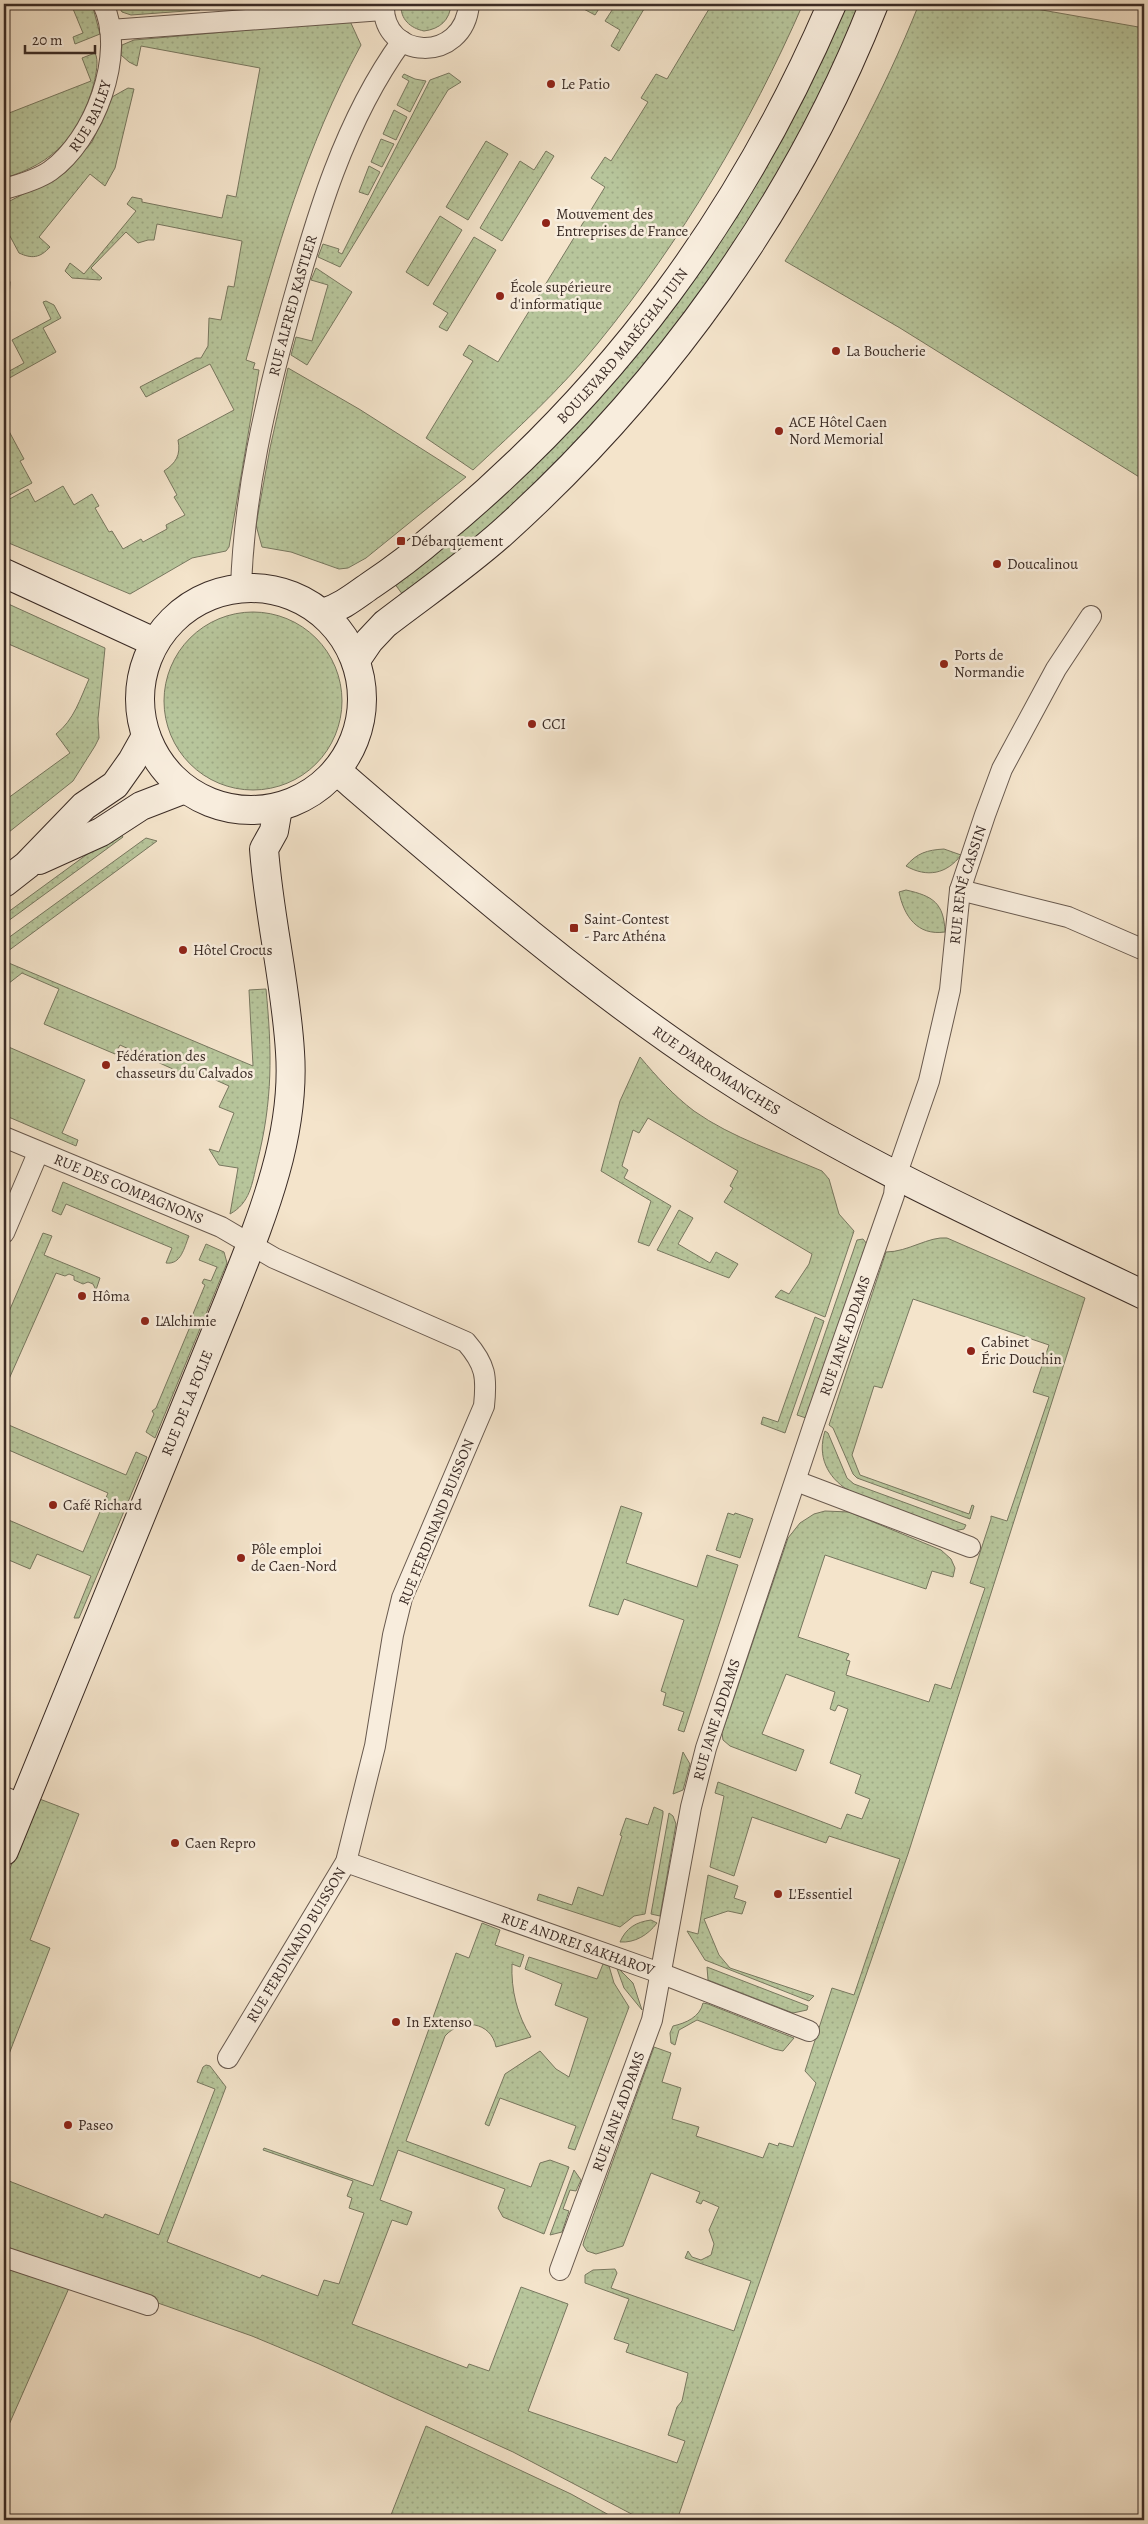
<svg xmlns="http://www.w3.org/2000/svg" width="1148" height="2524" viewBox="0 0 1148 2524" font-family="Alegreya,serif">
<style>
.grass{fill:url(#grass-dots);stroke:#787860}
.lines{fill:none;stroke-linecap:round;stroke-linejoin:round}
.street-casing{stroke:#68594e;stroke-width:22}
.secondary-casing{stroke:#3a2b25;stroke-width:30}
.street{stroke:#f8eddd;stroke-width:20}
.secondary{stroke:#f8eddd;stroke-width:28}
.poi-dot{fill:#8f2418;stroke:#f8eddd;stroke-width:2}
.labels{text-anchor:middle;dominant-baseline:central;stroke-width:5;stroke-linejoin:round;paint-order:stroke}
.poi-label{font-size:15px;fill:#3a2b25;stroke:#f8eddd;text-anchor:start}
.street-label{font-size:15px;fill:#3a2b25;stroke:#f8eddd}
</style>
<defs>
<pattern id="grass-dots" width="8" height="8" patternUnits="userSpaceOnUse" patternTransform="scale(1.25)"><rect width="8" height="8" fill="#b7c59b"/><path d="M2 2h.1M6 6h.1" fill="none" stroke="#9ea985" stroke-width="1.8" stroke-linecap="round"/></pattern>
</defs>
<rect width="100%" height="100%" fill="#f4e4cb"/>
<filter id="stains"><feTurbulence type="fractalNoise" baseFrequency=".004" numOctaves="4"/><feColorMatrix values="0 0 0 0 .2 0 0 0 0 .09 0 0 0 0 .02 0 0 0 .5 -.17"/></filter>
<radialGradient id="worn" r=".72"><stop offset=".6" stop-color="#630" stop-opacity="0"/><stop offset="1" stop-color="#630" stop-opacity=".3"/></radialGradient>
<path class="grass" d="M71 4H92L100 34 75 44 73 37 83 33Z
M117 4H200V10L131 15 122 12Z
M401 4H451C450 20 440 29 424 31 410 28 400 19 401 4Z
M580 4H602L595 15 578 6Z
M616 4H647L619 51 611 46 620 30 605 21Z
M712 4H803C750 125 682 240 598 343 561 389 516 430 473 470L426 438 473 361 463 355 469 345 498 362 605 187 591 178 605 157 611 161 648 102 641 98 656 74 667 79Z
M844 4H864L794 152 677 331 551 473 406 599 394 583 559 438Z
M919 4H1008L1144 28V480L900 328 785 261C837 179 883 94 919 4Z
M350 21 361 45C305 148 277 249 246 360L255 363 253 369 259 370 229 547 226 551 192 558 130 594 4 541V502L28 489 35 502 63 486 74 505 92 494 99 506 95 508 109 532 112 531 123 549 141 539 143 542 167 529 166 525 185 515 174 497 177 495 164 471C176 463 181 455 178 440L234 410 210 364 146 397 140 387 196 358H201L208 346 209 318 221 320 228 286 234 287 242 241 157 224 154 240H148L138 243 126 232 91 268 102 278 100 280 72 278 65 271 70 263 84 274 136 211 127 204 132 197 142 199V202L222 218 227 195 236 197 260 68 141 46 137 66 129 62 121 55 122 45 134 40Z
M95 53C99 60 96 74 94 83 81 134 54 164 4 178V115L91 81 82 58Z
M449 73 461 82 448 90 340 267 318 257 323 244 339 249 338 252 342 254 430 80Z
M404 74 415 79 426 81 410 112 397 105 409 81 402 77Z
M128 88 134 89 115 168 105 186 90 174 39 237 50 247C40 258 32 259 19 253L4 225V204L66 172 92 142 112 97Z
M394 110 407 117 396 140 383 134Z
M381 139 394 144 382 167 371 162Z
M486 141 508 154 468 220 446 207Z
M546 151 554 156 502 241 480 228 520 161 534 170Z
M369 166 380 172 368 195 359 192Z
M440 216 462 230 428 286 406 272Z
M474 237 496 250 447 331 439 327 448 313 433 304Z
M316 268 352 292 307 365 291 355 296 337 312 341 328 285 311 280Z
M4 271 10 282 9 297 4 287Z
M46 301 54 305 61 318 43 328 56 352 4 381V374L24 363 12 340 51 319 43 302Z
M288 368 359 409 466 477 366 558 348 568 339 569 291 552 262 547 256 525 270 448Z
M4 422 24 459 20 461 32 483 4 498Z
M4 602 105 648 98 719 99 738 95 746 73 781 4 836V801L70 753 56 734C74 720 80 699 89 679L4 642Z
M164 701a89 89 0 1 1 178 0a89 89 0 1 1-178 0Z
M119 831 123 837 4 924V915Z
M146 838 157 841 4 954V941Z
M944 849 961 855C947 874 927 878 906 866 917 853 927 850 944 849Z
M906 890C933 896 944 903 945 932 917 936 904 916 899 892Z
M4 961 253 1066 249 990 266 989C272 1052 273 1100 257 1163 252 1184 250 1203 230 1214L238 1168 219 1165 209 1149 219 1152 234 1113 219 1107 229 1086 200 1073 199 1075 188 1070 186 1075 120 1045 115 1054 44 1024 59 989 22 973 4 987Z
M4 1045 85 1080 62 1133 78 1140 76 1146 4 1115Z
M640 1057C657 1077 673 1095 694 1111 732 1138 780 1153 822 1171L829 1179 839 1214 854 1231 825 1317 775 1297 781 1290 789 1294 809 1264 812 1254 724 1202 733 1188 730 1186 738 1171 648 1118 639 1133 633 1130 622 1166 628 1170 624 1178 671 1206 649 1246 638 1242 651 1201 601 1171 620 1101Z
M63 1182 189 1236C184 1248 181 1265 166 1263L172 1248 66 1204 61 1215 52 1211Z
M679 1210 693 1218 678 1244 710 1263 716 1252 738 1264 729 1278 657 1250Z
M43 1233 52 1236 44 1255 100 1278 96 1290 93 1284 88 1282 83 1284 74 1280V1276L69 1274 65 1276 56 1273 9 1379 4 1377V1323Z
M947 1238 1085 1298 908 1854 677 2520H643L513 2452 319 2364 252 2336 4 2249V2179L103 2218 105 2214 159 2235 215 2089 197 2082 203 2067 206 2065 210 2066 226 2087 167 2242 260 2278 262 2275 318 2296 324 2280 339 2284 364 2213 349 2208 352 2198 347 2196 353 2181 263 2150 264 2148 373 2186 456 1953 469 1958 482 1923 500 1930 495 1945 524 1955 520 1967 512 1964C511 1990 517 2015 531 2037L496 2047C491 2021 461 2018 445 2036L406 2141 531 2187 540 2163 550 2160 569 2167 544 2234 503 2217 498 2208 505 2189 398 2150 380 2200 412 2212 407 2225 392 2220 352 2324 467 2368 469 2364 489 2371 521 2287 568 2304 528 2411 677 2463 685 2441 668 2435 677 2407 682 2401 688 2373 626 2352 629 2344 614 2339 629 2299 585 2283V2275L593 2270 615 2269 617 2273 611 2288 734 2331 751 2281 685 2258 688 2251 692 2257 701 2260 711 2255 714 2244 709 2230 719 2207 703 2200 701 2204 696 2202 700 2192 651 2173 623 2246 596 2254 587 2251 583 2245 584 2241 654 2047 671 2053 662 2082 681 2088 672 2119 699 2127 696 2136 763 2158 769 2143 778 2146 779 2143 793 2147 816 2083 805 2071 832 1988 854 1995 900 1859 829 1836 826 1843 752 1817 734 1876 710 1867 724 1796 715 1793 718 1782 841 1829 847 1814 862 1819 870 1799 855 1793 861 1775 830 1763 848 1709 838 1705 835 1711 830 1709 835 1692 786 1674 762 1734 804 1750 796 1771 730 1746 723 1740 722 1733 788 1538 800 1523 814 1514 825 1511 849 1512 941 1550 951 1559 955 1568 953 1577 932 1571 926 1589 825 1555 798 1637 849 1654 846 1660 850 1661 846 1675 929 1702 935 1684 951 1689 985 1588 970 1583 991 1519V1516L1007 1521 1049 1397 1033 1392 1049 1345 913 1299 882 1388 874 1386 852 1455 860 1475 969 1514 972 1505 974 1506 970 1519 857 1478 853 1474 833 1428 829 1425 886 1252C908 1252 929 1236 947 1238Z
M863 1239 867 1244 806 1418 797 1415 857 1240Z
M206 1244 224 1252 227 1263 155 1438 146 1432 154 1414 152 1411 156 1408 192 1322 190 1321 205 1285 202 1283 204 1279 211 1281 217 1267 199 1260Z
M815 1317 824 1321 785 1433 761 1424 763 1417 778 1422Z
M4 1423 126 1475 136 1452 147 1457 79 1618H74L91 1576 37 1554 30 1569 4 1558V1518L83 1552 108 1493 4 1448Z
M825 1431 828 1433 847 1478 854 1484 966 1525 964 1529 953 1531 848 1490C827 1477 817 1456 825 1431Z
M621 1506 642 1513 626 1563 697 1587 707 1555 738 1565 684 1732 678 1730 684 1712 663 1705 666 1693 661 1691 684 1620 624 1599 618 1615 589 1606Z
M728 1513 734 1515 735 1513 753 1519 740 1558 716 1550Z
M683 1752 690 1764 683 1790 673 1794Z
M37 1798 79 1814 30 1940 50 1948 4 2067V1884Z
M654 1807 663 1811V1814L645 1914 634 1916 620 1927 537 1900 539 1894 572 1905 578 1887 603 1896 622 1836 620 1835 626 1818 648 1825Z
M669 1813 673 1816 676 1824 660 1916 651 1914Z
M708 1875 738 1886 734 1898 746 1902 742 1914 728 1911 704 1919 719 1955 730 1968 814 1996 809 2001 705 1960 687 1931 698 1934Z
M651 1920 657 1923C648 1935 635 1943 620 1942 626 1928 636 1922 651 1920Z
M529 1957 597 1979 603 1964 609 1966 614 1983 629 2007 575 2150 568 2148 576 2126 500 2098 489 2126 485 2124 505 2074 540 2051 556 2069 569 2077 588 2018 555 2005 562 1984 525 1969Z
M616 1966 633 1983 642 2010 624 1988Z
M707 1967 808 2006 807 2010 793 2013 708 1980Z
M703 2003 708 2004 794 2038 783 2051 774 2049 697 2020 679 2030 675 2045 671 2043 670 2033 673 2026C686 2023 700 2017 703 2003Z
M574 2170 581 2180 576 2191 570 2190 563 2209 569 2211 562 2232 550 2235Z
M4 2268 69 2288 4 2436Z
M426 2426 571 2494 618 2520H389Z"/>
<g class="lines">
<g class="street-casing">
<g id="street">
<path d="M384 4C381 60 464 65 469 4"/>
<path d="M110 30 383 10"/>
<path id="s1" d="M4 189C19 185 37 180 50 171 94 140 127 54 103 4"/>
<path id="s2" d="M241 588C244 494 265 403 290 312 316 218 344 121 402 41"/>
<path d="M960 890 1068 917 1144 950"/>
<path id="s3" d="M4 1137 221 1227 274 1258 466 1342C486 1365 487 1377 484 1406L402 1598 393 1635 375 1746 346 1862 228 2058"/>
<path d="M4 1233 38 1153"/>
<path d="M796 1481 970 1547"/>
<path d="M4 1797 21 1804"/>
<path id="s4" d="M346 1862 660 1973 809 2031"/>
<path d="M4 2257 148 2305"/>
<path id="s5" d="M560 2270 652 2020 691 1807 706 1748 814 1424 894 1195 896 1176 929 1081 950 990 960 890 985 815 1002 769 1056 669 1091 616"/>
</g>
</g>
<g class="secondary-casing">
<g id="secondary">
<path d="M4 573 154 642"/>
<circle cx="251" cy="699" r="111"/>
<path id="s6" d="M323 613C342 607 355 596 371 585 395 569 417 552 439 533 615 387 742 214 832 4"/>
<path d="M356 660 369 641 385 624C424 594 465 566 502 533 663 388 795 205 874 4"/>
<path id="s7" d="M337 771C459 876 583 984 718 1073 852 1161 1000 1226 1144 1295"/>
<path d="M39 860 101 832 141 806 185 789"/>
<path d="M4 883 27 865 84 806 115 785 132 761 146 736"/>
<path id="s8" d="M4 1851 229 1300C260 1222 296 1138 290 1052 286 984 269 917 264 849L274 831 278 808"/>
</g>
</g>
<use href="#street" class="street"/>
<use href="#secondary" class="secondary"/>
</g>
<g class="poi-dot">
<circle cx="551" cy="84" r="5"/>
<circle cx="546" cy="223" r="5"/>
<circle cx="500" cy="296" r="5"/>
<circle cx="836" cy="351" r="5"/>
<circle cx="779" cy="431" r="5"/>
<rect x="396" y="536" width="10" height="10" rx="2.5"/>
<circle cx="997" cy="564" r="5"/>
<circle cx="944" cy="664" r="5"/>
<circle cx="532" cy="724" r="5"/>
<rect x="569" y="923" width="10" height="10" rx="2.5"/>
<circle cx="183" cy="950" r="5"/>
<circle cx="106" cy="1065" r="5"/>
<circle cx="82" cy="1296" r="5"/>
<circle cx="145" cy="1321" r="5"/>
<circle cx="971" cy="1351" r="5"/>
<circle cx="53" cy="1505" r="5"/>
<circle cx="241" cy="1558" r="5"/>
<circle cx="175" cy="1843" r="5"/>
<circle cx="778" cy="1894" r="5"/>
<circle cx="396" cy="2022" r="5"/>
<circle cx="68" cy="2125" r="5"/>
</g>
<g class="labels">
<g class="poi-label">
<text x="561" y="84">Le Patio</text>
<text x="556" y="214">Mouvement des<tspan x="556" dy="17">Entreprises de France</tspan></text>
<text x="510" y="287">École supérieure<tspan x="510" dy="17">d'informatique</tspan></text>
<text x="846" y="351">La Boucherie</text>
<text x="789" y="422">ACE Hôtel Caen<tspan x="789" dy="17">Nord Memorial</tspan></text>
<text x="411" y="541">Débarquement</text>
<text x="1007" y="564">Doucalinou</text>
<text x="954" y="655">Ports de<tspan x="954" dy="17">Normandie</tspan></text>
<text x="542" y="724">CCI</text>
<text x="584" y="919">Saint-Contest<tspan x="584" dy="17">- Parc Athéna</tspan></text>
<text x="193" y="950">Hôtel Crocus</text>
<text x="116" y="1056">Fédération des<tspan x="116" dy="17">chasseurs du Calvados</tspan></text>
<text x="92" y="1296">Hôma</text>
<text x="155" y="1321">L'Alchimie</text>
<text x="981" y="1342">Cabinet<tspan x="981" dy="17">Éric Douchin</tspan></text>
<text x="63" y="1505">Café Richard</text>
<text x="251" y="1549">Pôle emploi<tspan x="251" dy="17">de Caen-Nord</tspan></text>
<text x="185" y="1843">Caen Repro</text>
<text x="788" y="1894">L'Essentiel</text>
<text x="406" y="2022">In Extenso</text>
<text x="78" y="2125">Paseo</text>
</g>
<g class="street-label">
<text stroke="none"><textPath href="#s1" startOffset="119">RUE BAILEY</textPath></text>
<text stroke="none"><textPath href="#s2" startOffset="288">RUE ALFRED KASTLER</textPath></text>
<text stroke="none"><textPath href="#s6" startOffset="404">BOULEVARD MARÉCHAL JUIN</textPath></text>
<text stroke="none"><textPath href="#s5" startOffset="1448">RUE RENÉ CASSIN</textPath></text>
<text stroke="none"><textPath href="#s7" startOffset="484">RUE D'ARROMANCHES</textPath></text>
<text stroke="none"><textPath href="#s3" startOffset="135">RUE DES COMPAGNONS</textPath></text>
<text stroke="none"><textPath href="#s5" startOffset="979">RUE JANE ADDAMS</textPath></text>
<text stroke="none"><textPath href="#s8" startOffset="484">RUE DE LA FOLIE</textPath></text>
<text transform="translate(436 1522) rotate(-68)">RUE FERDINAND BUISSON</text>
<text stroke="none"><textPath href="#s5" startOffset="574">RUE JANE ADDAMS</textPath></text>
<text stroke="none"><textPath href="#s4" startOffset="246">RUE ANDREI SAKHAROV</textPath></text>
<text transform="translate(296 1945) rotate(-59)">RUE FERDINAND BUISSON</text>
<text stroke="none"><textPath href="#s5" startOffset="169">RUE JANE ADDAMS</textPath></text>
</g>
</g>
<rect width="1148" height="2524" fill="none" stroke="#f4e4cb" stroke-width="20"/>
<rect x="5" y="5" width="1138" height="2514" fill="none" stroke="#3a2b25" stroke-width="2.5"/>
<rect x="10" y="10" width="1128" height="2504" fill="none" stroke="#3a2b25"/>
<path d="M25 45v8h70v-8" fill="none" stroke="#3a2b25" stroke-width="2.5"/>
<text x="32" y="45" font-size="15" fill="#3a2b25" stroke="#f8eddd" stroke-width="4" paint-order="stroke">20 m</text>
<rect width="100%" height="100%" filter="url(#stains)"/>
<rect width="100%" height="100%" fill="url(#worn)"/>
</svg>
